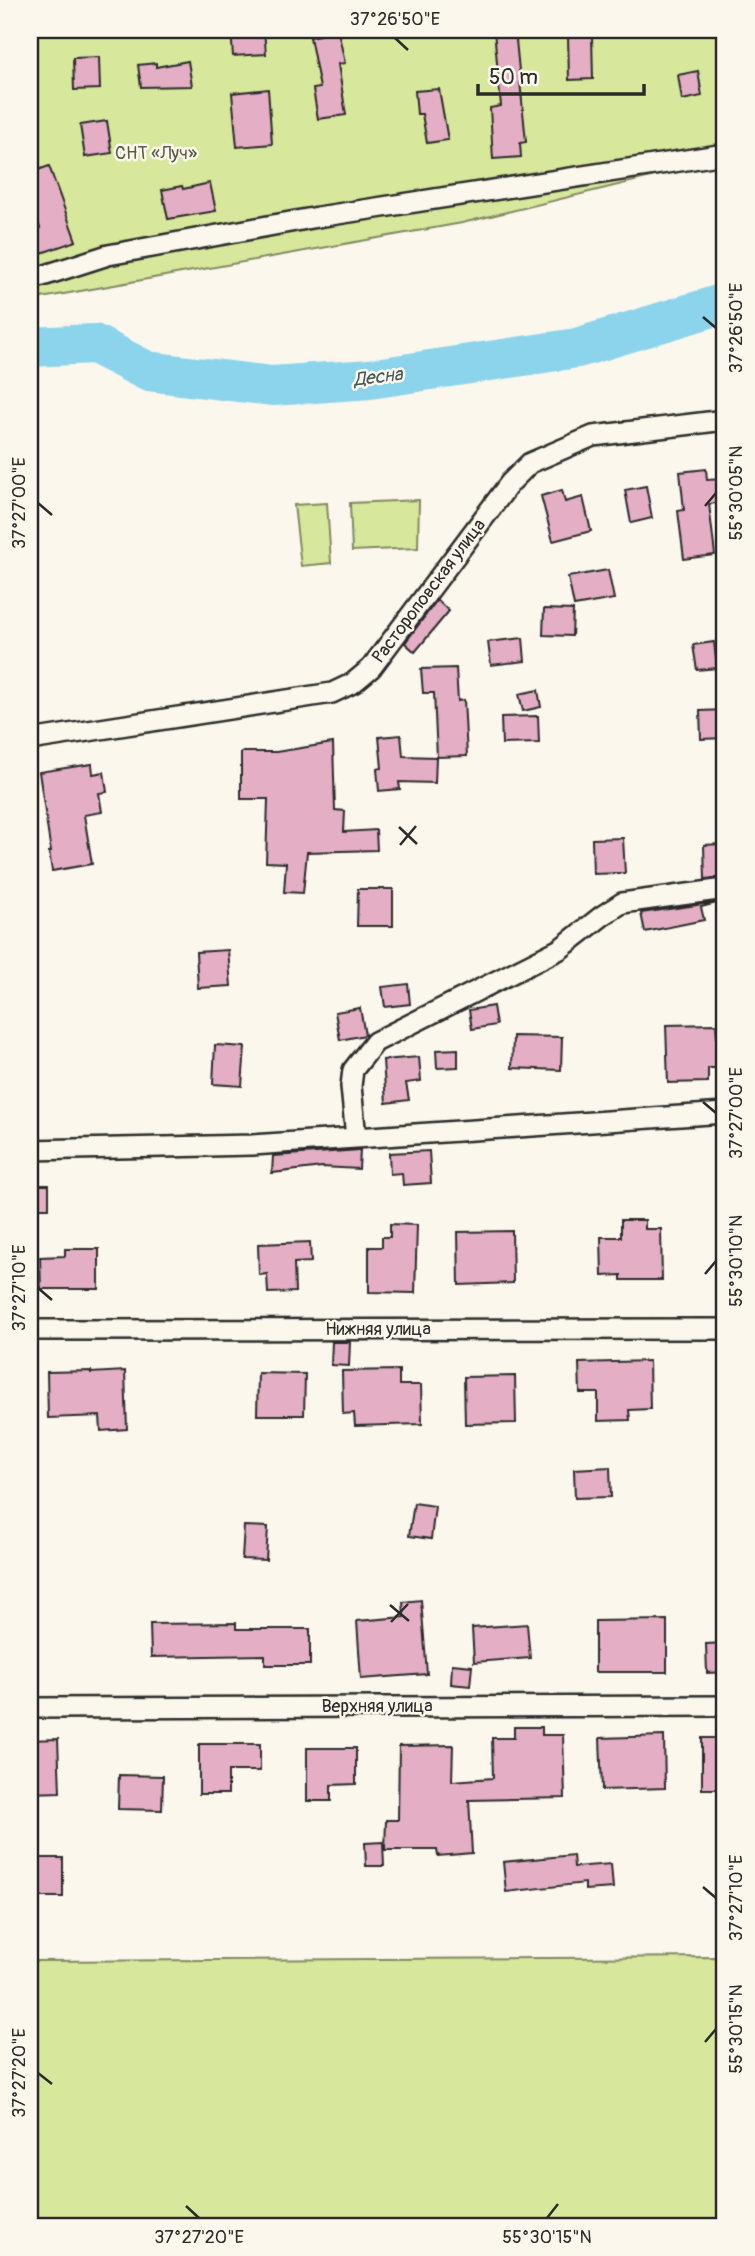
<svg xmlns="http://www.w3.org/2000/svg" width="755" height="2256" viewBox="0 0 755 2256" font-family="Pangolin,sans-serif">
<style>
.green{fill:#d7e79b;stroke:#818963;stroke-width:2}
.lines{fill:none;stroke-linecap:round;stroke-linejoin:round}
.river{stroke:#8bd4ec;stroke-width:40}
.building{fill:#e4aec5;stroke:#2b2b2b;stroke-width:2}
.minor-casing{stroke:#2b2b2b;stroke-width:24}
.minor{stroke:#fbf7ec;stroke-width:19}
.ticks{fill:none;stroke:#2b2b2b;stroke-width:2.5}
.labels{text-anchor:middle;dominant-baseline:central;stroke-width:5;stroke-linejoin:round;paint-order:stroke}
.park-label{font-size:18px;fill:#565a47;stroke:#fbf7ec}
.street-label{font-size:18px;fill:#2b2b2b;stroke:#fbf7ec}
.water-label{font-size:19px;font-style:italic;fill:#43555b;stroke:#fbf7ec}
.neatline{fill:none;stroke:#2b2b2b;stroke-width:2.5}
.ticks-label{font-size:18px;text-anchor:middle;fill:#2b2b2b}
</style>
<rect width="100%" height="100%" fill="#fbf7ec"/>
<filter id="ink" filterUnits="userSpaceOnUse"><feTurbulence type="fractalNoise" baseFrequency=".0143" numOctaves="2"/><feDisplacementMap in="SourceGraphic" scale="14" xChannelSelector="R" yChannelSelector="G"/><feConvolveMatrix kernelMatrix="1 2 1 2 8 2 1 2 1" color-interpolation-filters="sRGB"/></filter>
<g filter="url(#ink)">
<path class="green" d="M30 30H725V159L462 223 30 300Z
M419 500 418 548 352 551 350 503Z
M327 503 331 563 301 566 294 505Z
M725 1957V2226H30V1961Z"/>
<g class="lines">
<path class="river" d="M30 347 94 344 147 371 272 386 370 379 577 348 725 303"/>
</g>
<path class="building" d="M231 30H264L266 54 233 56Z
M494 30H515L526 142 520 143 521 157 493 159 490 108 501 106Z
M338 31 345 63 338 64 346 115 318 119 313 89 320 88 310 37Z
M568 36H592L593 79 569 80Z
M99 57 100 89 74 90 73 58Z
M188 61 192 86 141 87 138 65 156 63V67Z
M698 71 702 96 682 100 678 75Z
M268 89 272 144 237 147 232 93Z
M439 89 448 140 427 143 422 114H417L415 91Z
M107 121 112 153 85 157 80 125Z
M49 166 76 241 30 257V232L40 228 30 199V173Z
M210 183 216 211 168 219 162 190 182 186 183 189Z
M706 469 707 480 722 479 725 502 709 504 715 555 684 559 678 511 684 510 680 472Z
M646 486 652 518 631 523 625 490Z
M562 490 565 502 583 497 591 531 553 541 541 496Z
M608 570 614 599 574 606 568 577Z
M437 600 449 611 415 652 405 643Z
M544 609 573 610 572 636 543 635Z
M523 638 525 661 491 665 488 642Z
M714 642 717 668 697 670 693 645Z
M456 668 458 701 464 700 467 756 437 757 434 693H423L421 669Z
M538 690 541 707 523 711 519 694Z
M725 710V738L701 739 700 711Z
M538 716 539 743 502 744 501 717Z
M401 735 403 756 436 757 435 783 399 782 400 789 379 791 377 769 382 768 379 737Z
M333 743 335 810 345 811 344 832 376 830 377 850 307 852 303 893 284 892 286 863 266 862 268 799H241V752H276Z
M92 764 93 774 104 772 107 792 99 793 102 812 84 815 92 864 52 871 49 852H51L39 772Z
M623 838 625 873 593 874 592 839Z
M721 844 725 877 705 879 704 845Z
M358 889H393V926H357Z
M725 901 701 907 704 920 645 932 641 913Z
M228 950 231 986 198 988 196 952Z
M408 984 410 1004 385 1007 382 987Z
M493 1006 496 1025 472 1029 469 1010Z
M360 1008 365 1035 340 1040 335 1012Z
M716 1024 717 1038H725V1068H708V1082L668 1083 666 1025Z
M513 1036 562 1037 561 1070 512 1068Z
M215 1045 245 1047 242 1086 213 1084Z
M458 1049V1067L437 1068 436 1050Z
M419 1057 421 1081 406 1083 409 1100 386 1103 383 1060Z
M360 1150 359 1169 322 1167 272 1173 273 1156Z
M429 1151 431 1183 403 1185 402 1173 390 1174 389 1153Z
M31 1185H49V1208H31Z
M621 1220H645V1229H661L662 1280H621V1275L602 1276 601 1237H621Z
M390 1224 417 1225 415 1293 369 1292V1247H382V1237H390Z
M512 1231 513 1283 459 1285 458 1232Z
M310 1242 311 1262 294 1263 295 1292 268 1293 267 1274 259 1275 258 1244Z
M65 1249H99V1289H41L40 1257 65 1256Z
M332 1342H350L349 1366 331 1365Z
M649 1361 650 1409 629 1410 630 1420 598 1421V1393H580L579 1363Z
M399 1370V1385H421L422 1424 355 1426 354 1413 343 1414 342 1371Z
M91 1371V1373L125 1371 127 1429 101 1431 100 1416 48 1418 47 1372Z
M258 1373 305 1374 304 1415H257Z
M515 1376 516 1423 465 1424 464 1377Z
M610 1467 611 1497 575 1498 574 1469Z
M414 1503 435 1506 431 1539 409 1536Z
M244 1526 268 1527 266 1560 242 1559Z
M421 1600 427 1674 361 1679 357 1621 404 1617 403 1602Z
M667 1620V1672H595V1621Z
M236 1623V1629H310V1665H265V1655L151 1657 150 1624Z
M527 1624 530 1658 474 1662 472 1628Z
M725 1643V1672L707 1673 706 1644Z
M452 1664 472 1666 470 1686 451 1684Z
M514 1727H542V1735H563L565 1798 469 1800 472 1853 438 1856 437 1850H385L386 1820H398L399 1746 453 1745 452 1781 493 1778 492 1738H514Z
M664 1736 665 1788 602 1790 600 1738Z
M702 1738H725V1789H702Z
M58 1739 60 1792 30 1793V1740Z
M199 1744H260V1771H228V1794H199Z
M307 1748H356V1784L331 1785V1801H307Z
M119 1775 163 1776 162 1810 118 1809Z
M383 1842 384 1866H366L365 1843Z
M573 1855 574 1867 611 1864 613 1888 585 1890V1883L506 1892 503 1862Z
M30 1858H63V1897H30Z"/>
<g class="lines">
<g class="minor-casing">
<path id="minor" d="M30 280 108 255 318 217 725 154
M30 740 332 693 353 683 371 668 510 483 530 463 593 436 725 420
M356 1138 351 1086 353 1070 375 1042 560 949 602 916 622 903 725 889
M30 1150 252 1145 725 1113
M30 1330 725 1329
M30 1708 725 1706"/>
</g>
<use href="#minor" class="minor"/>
</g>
</g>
<path class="ticks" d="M395 38 408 50M703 317 716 328M38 503 52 515M705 506 716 493M399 827 417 844M400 845 416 826M703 1102 716 1113M705 1274 716 1261M38 1288 52 1300M390 1605 409 1621M391 1622 408 1604M703 1887 716 1898M705 2042 716 2029M38 2073 52 2084M186 2206 199 2218M547 2218 558 2204"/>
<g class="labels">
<g class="park-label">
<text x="156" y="153">СНТ «Луч»</text>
</g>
<g class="street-label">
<text transform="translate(429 591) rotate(-53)">Растороповская улица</text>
<text x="378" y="1329">Нижняя улица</text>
<text x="377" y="1706">Верхняя улица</text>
</g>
<g class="water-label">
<text transform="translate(378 377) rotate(-7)">Десна</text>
</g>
</g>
<rect width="755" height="2256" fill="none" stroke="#fbf7ec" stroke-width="77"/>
<path d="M478 84v10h166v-10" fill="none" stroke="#2b2b2b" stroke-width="3.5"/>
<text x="489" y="84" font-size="21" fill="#2b2b2b" stroke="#fbf7ec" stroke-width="5" paint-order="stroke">50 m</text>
<rect x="38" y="38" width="678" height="2180" class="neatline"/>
<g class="ticks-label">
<text x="395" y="25">37°26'50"E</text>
<text transform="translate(736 328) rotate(-90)" y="6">37°26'50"E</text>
<text transform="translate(736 493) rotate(-90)" y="6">55°30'05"N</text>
<text transform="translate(19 503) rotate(-90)" y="6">37°27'00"E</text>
<text transform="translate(736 1113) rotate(-90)" y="6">37°27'00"E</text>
<text transform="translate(736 1261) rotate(-90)" y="6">55°30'10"N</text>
<text transform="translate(19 1288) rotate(-90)" y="6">37°27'10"E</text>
<text transform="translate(736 1898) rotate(-90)" y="6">37°27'10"E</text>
<text transform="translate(736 2029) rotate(-90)" y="6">55°30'15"N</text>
<text transform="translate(19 2073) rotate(-90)" y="6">37°27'20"E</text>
<text x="199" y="2243">37°27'20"E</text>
<text x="547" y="2243">55°30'15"N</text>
</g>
</svg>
